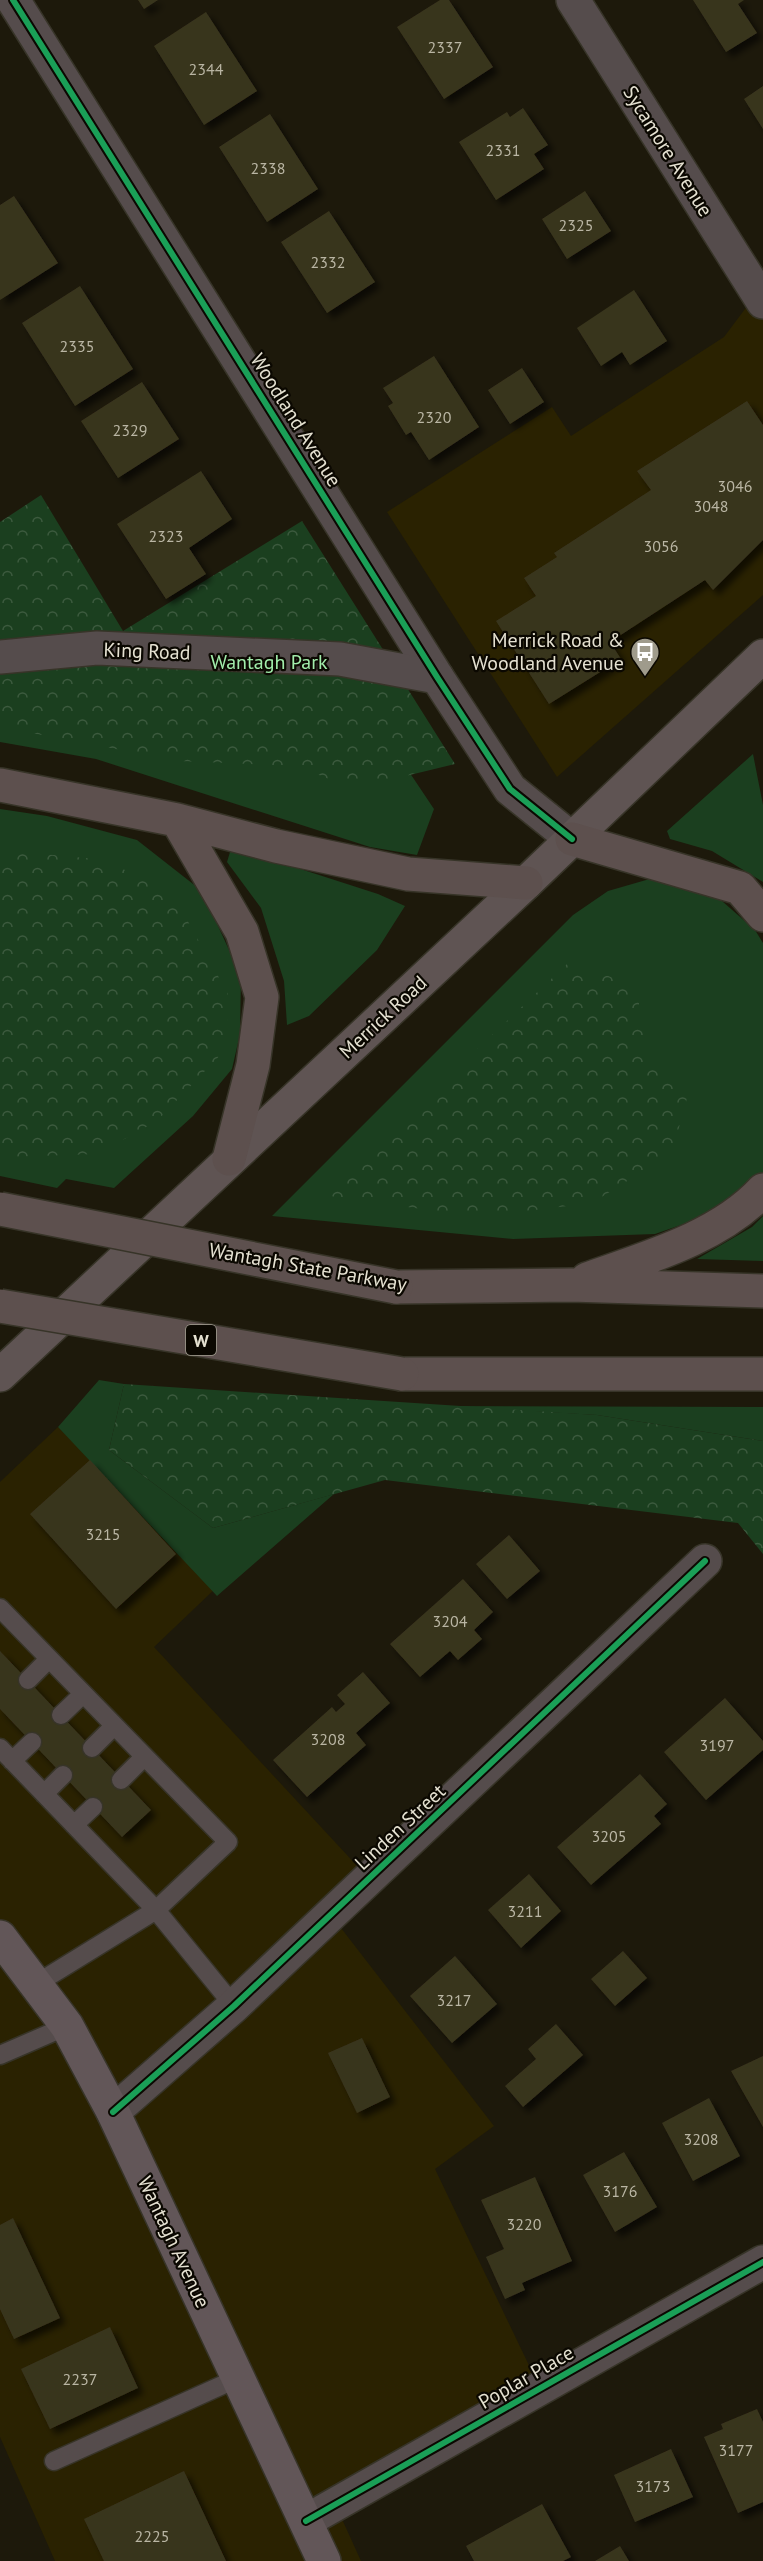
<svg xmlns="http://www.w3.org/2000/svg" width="763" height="2561" viewBox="0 0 763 2561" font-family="'PT Sans',sans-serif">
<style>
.built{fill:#2a2201}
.grass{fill:#1b3f1f}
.forest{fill:url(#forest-crowns)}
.building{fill:#39341e;filter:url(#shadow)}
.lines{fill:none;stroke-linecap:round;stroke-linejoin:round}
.service-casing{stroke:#373428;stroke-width:21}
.minor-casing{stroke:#373428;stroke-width:36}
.tertiary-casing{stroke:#373428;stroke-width:36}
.secondary-casing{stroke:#373428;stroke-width:36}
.primary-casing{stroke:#373428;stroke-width:36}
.motorway-casing{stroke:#373428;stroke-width:36}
.service{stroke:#554c4c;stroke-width:18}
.minor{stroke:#554c4c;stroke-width:33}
.tertiary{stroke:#554c4c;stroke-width:33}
.secondary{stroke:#625658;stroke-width:33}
.primary{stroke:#5f5453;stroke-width:33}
.motorway{stroke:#5d504e;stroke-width:33}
.motorway-bridge-casing{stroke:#373428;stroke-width:36;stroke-linecap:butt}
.motorway-bridge{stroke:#5d504e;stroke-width:33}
.cycleway-casing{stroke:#0b0801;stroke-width:10}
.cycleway{stroke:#1a9f57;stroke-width:6}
.labels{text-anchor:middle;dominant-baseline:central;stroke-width:4.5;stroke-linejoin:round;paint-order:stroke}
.number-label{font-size:16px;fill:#bab6a4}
.shield{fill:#0b0801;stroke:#a4a093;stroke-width:1.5}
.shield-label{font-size:18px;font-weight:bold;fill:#e5e1d1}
.street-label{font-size:20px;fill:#e5e1d1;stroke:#0b0801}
.poi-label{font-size:20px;fill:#e5e1d1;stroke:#0b0801;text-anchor:end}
.park-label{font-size:20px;fill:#a2edab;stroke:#0b0801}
</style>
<defs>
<pattern id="forest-crowns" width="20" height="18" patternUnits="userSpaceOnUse" patternTransform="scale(1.5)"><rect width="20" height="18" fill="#1b3f1f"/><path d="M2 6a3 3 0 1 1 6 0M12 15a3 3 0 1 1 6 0" fill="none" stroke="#3c5a3e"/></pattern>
<filter id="shadow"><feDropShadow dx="5.5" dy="5.5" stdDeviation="3" flood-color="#0009"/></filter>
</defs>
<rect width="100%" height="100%" fill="#1d190b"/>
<path class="built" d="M763 285V595L557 777 387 512 552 407 571 436 724 337Z
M58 1427 218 1586 154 1647 360 1869 324 1906 494 2126 435 2169 536 2380 332 2497 361 2561H55L0 2437V1482Z"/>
<path class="grass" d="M0 688 367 709 434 809 417 855 370 847 96 759 0 742Z
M753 754 763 805V882L712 851 670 839 667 831Z
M0 809 47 816 137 840 202 891 241 976 240 1034 232 1069 193 1116 114 1188 66 1179 57 1188 0 1176Z
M242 850 378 894 405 906 377 950 309 1016 287 1025 284 981 261 908 227 862 230 852Z
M653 878 714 894 755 930 763 943V1173L721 1211 655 1234 513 1239 272 1216 573 915 608 891Z
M763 1216V1261L697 1259 752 1227Z
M99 1380 124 1384 109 1450 213 1528 334 1494 217 1596 58 1427Z
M435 1406 763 1407V1441L597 1415Z"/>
<path class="forest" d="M41 495 123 631 302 521 455 764 352 789 298 766 179 761 0 727V522Z
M0 850 107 860 175 898 228 994 226 1049 157 1121 97 1154 7 1157 0 1154Z
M567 964 639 985V1012L648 1056 689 1091 672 1153 592 1203 478 1217 323 1195Z
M124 1384 597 1415 763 1441V1554L738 1523 385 1480 213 1528 109 1450Z"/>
<path class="building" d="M138 0H158L144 9Z
M440 0H449L493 67 444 99 397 27Z
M693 0H744L738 4 757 33 726 52Z
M206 12 257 91 204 125 154 46Z
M763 86V129L744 99Z
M523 108 548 145 534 154 544 169 496 200 459 142 507 112 510 117Z
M270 114 318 189 267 222 219 147Z
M585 191 611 231 567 259 542 219Z
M14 196 58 263 0 300V205Z
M329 211 375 282 327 313 281 242Z
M80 286 133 369 75 406 22 323Z
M634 290 667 341 630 365 622 352 601 366 577 328Z
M434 356 479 427 429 460 411 432 406 435 388 406 393 403 383 388Z
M522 368 544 402 510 424 488 390Z
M142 382 179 439 118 478 81 421Z
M747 401 763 425V540L713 590 705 580 610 642 621 659 549 704 496 621 536 596 524 578 557 557 554 553 651 490 637 471Z
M201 471 232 519 189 548 206 574 166 599 117 524Z
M90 1460 176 1554 116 1609 30 1514Z
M509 1535 540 1571 507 1599 476 1564Z
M463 1579 493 1612 474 1630 482 1639 458 1660 450 1651 420 1677 390 1644Z
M0 1651 151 1810 122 1837 0 1709Z
M363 1672 390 1703 356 1733 366 1745 307 1797 273 1760 332 1707 336 1712 345 1704 337 1695Z
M725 1698 763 1741V1750L706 1800 664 1752Z
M640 1774 667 1804 654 1816 661 1824 591 1885 557 1847Z
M529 1874 561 1911 521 1948 488 1910Z
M623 1951 647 1978 615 2006 591 1979Z
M455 1956 497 2004 452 2043 410 1996Z
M556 2024 583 2055 523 2107 505 2086 536 2059 528 2049Z
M362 2038 390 2097 357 2113 328 2053Z
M763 2056V2127L731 2071Z
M709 2098 740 2156 693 2181 662 2123Z
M624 2152 657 2207 615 2232 583 2175Z
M535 2177 572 2261 522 2283 525 2290 505 2299 486 2257 504 2249 481 2200Z
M13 2218 60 2318 14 2339 0 2309V2225Z
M110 2327 138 2388 50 2429 21 2369Z
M757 2409 763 2422V2502L738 2513 704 2437 723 2429 721 2424Z
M671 2449 693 2497 635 2522 614 2475Z
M184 2471 226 2561H104L84 2519Z
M542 2504 571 2557 563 2561H474L466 2546Z
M620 2546 629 2561H595Z"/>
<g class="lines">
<g class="service-casing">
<path id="service" d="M0 1608 228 1842 156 1910 36 1984
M28 1680 49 1659
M61 1715 83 1694
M0 1748 156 1910 234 2006
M92 1748 114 1726
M12 1761 32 1742
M121 1780 144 1757
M44 1794 63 1775
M74 1825 93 1807
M0 2055 67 2026
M54 2461 238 2378"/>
</g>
<g class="minor-casing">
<path id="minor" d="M13 0 437 677 510 789 572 839
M573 0 763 302
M113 2112 234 2006 705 1561
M306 2521 763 2262"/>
</g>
<g class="tertiary-casing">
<path id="tertiary" d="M0 657 97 648 340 659 437 677"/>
</g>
<g class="secondary-casing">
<path id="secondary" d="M0 1937 67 2026 113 2112 324 2561"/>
</g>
<g class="primary-casing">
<path id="primary" d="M0 1375 526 883 763 656"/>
</g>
<g class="motorway-casing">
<path id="motorway" d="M0 785 177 820 276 846 408 874 526 883
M177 820 242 932 262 997 253 1065 229 1159
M572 839 740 888 763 915
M587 1279C646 1258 720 1237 763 1190
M396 1287 571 1285 763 1291
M402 1374H763"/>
</g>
<use href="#service" class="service"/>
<use href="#minor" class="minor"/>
<use href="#tertiary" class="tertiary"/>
<use href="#secondary" class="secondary"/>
<use href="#primary" class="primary"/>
<use href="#motorway" class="motorway"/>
<g class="motorway-bridge-casing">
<path id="motorway-bridge" d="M0 1209 396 1287
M0 1306 402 1374"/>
</g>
<use href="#motorway-bridge" class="motorway-bridge"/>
<g class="cycleway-casing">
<path id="cycleway" d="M13 0 437 677 510 789 572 839
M113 2112 234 2006 705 1561
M306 2521 763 2262"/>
</g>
<use href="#cycleway" class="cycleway"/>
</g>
<defs>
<g id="bus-pin" transform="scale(1.5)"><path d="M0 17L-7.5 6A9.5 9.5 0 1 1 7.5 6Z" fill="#9f9b8c" stroke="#0b0801"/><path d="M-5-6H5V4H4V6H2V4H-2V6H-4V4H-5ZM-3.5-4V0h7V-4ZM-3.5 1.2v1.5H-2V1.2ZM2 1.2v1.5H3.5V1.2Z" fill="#fff"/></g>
</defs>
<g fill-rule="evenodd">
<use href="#bus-pin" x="645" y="652"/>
</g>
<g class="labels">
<g class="number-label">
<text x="445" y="47">2337</text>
<text x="206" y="69">2344</text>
<text x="503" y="150">2331</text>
<text x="268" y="168">2338</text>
<text x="576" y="225">2325</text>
<text x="328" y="262">2332</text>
<text x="77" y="346">2335</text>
<text x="434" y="417">2320</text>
<text x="130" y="430">2329</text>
<text x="735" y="486">3046</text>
<text x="711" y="506">3048</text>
<text x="166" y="536">2323</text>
<text x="661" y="546">3056</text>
<text x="103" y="1534">3215</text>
<text x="450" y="1621">3204</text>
<text x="328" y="1739">3208</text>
<text x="717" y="1745">3197</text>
<text x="609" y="1836">3205</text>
<text x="525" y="1911">3211</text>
<text x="454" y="2000">3217</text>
<text x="701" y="2139">3208</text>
<text x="620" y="2191">3176</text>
<text x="524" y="2224">3220</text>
<text x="80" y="2379">2237</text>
<text x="736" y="2450">3177</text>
<text x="653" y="2486">3173</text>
<text x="152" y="2536">2225</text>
</g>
<rect class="shield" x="186" y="1325" width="30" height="30" rx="4.5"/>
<g class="shield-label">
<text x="201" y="1340">W</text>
</g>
<g class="street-label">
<text transform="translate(668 151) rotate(58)">Sycamore Avenue</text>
<text transform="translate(296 420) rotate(58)">Woodland Avenue</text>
<text transform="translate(147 651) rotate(2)">King Road</text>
<text transform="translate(383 1017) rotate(-43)">Merrick Road</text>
<text transform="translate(308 1267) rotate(10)">Wantagh State Parkway</text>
<text transform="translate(400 1827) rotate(-43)">Linden Street</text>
<text transform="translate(174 2242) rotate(65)">Wantagh Avenue</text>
<text transform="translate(526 2377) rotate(-30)">Poplar Place</text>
</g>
<g class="poi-label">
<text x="624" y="640">Merrick Road &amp;<tspan x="624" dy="23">Woodland Avenue</tspan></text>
</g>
<g class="park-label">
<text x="269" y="662">Wantagh Park</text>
</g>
</g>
</svg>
